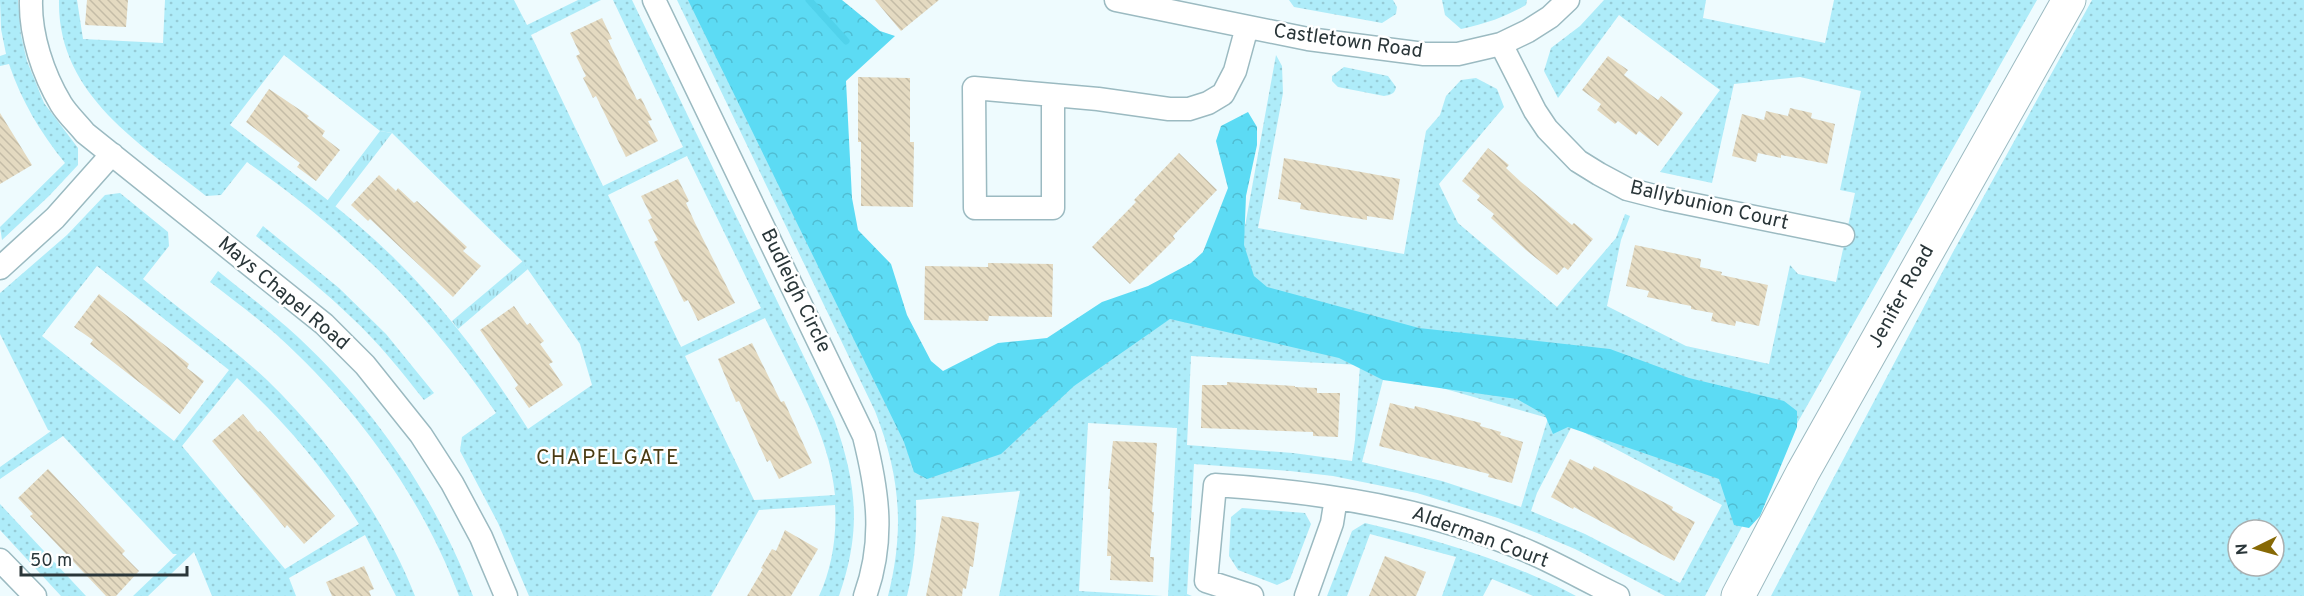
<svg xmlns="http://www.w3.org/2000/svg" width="2304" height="596" viewBox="0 0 2304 596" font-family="Overpass,sans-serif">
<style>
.grass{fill:url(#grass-dots);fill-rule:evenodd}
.forest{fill:url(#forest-crowns)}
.park{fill:url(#park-tufts)}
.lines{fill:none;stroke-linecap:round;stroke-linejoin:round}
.stream{stroke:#51d2eb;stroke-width:7}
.building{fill:url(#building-back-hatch)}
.street-casing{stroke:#9bbac1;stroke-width:25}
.secondary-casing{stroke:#9bbac1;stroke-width:35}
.street{stroke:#fff;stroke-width:22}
.secondary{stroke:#fff;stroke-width:33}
.labels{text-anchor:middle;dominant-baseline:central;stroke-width:5;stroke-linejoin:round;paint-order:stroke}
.street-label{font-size:20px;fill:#2a3639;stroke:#fff}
.neighbourhood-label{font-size:21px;letter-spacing:1.5px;fill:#4a3c14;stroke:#fff}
</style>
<defs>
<pattern id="grass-dots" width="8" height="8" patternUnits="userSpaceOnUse" patternTransform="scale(1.5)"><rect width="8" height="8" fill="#aeecf9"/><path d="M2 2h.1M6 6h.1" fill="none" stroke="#96cbd6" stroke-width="1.8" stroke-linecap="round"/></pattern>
<pattern id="forest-crowns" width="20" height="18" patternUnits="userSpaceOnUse" patternTransform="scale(1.5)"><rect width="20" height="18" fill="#5cdbf4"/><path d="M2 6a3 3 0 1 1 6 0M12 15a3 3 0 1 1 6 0" fill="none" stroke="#50bdd2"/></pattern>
<pattern id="park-tufts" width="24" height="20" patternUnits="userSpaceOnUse" patternTransform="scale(1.5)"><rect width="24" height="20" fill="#aeecf9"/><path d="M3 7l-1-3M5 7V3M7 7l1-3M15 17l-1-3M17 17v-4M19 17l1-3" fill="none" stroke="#96cbd6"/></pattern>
<pattern id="building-back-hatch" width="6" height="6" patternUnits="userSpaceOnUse" patternTransform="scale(1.5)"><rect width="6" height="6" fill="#e4dac1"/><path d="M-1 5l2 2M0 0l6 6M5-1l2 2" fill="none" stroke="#c4bca7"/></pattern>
</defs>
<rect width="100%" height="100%" fill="#eefbfe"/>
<path class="grass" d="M0 0H18L21 35 27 61 44 103 78 148V165L49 196 2 240 0 227 65 163C40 132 22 102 9 64L0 66V56L6 54 1 29Z
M59 0H77L83 39 163 43 165 0H514L527 25 578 0H601L531 35 603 186 683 147 613 0H632L834 419C857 484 862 530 839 596H819C832 568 837 535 835 505L759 510 711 596H529L498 523 460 451 462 437 496 413C453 349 403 290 345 239 314 211 281 186 247 162L221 195 206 196C141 144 57 95 59 0ZM284 55 380 131 392 133 522 261 580 344 592 385 528 429C489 367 445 308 393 257 343 208 285 168 230 125ZM687 156 761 308 681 347 608 195ZM765 318C792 374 829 432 835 495L754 500 685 356Z
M677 0H710L940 474 1208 293 1232 298 1276 55 1282 66 1283 93 1258 228 1404 254 1426 131 1440 115 1446 96 1461 80 1476 78 1497 89 1504 107 1439 184 1458 223 1557 307 1616 238 1625 214 1630 216 1621 240 1607 306 1686 346 1769 364 1790 265 1798 274 1836 282 1855 193 1840 190 1861 91 1800 77 1734 84 1712 183 1660 172 1720 90 1619 15 1558 98 1544 71 1551 48 1580 26 1604 0H1706L1703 18 1825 43 1834 0H2037L1799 420 1705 596H1665L1575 549 1537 533 1498 518 1417 493 1333 476 1290 471 1194 464 1187 594 1192 596H1168L1177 428 1088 423 1079 591 1163 596H999L1020 491 916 500C917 533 915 564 907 596H888C905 529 900 475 875 411ZM1191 356 1360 365 1355 440 1352 461 1293 453 1187 445ZM1385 372 1548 418 1521 507 1442 481 1362 462ZM1572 426 1722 505 1680 583 1585 534 1531 511 1537 493Z
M1289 0H1393L1397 7 1396 14 1382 23 1294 7Z
M1442 0H1527L1526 5C1505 17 1485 24 1461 29L1445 15Z
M2092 0H2304V596H1771L1953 252ZM2238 530H2274V566H2238Z
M1344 67 1388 76 1396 87C1395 94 1390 95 1384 96L1338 87 1332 81V76Z
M120 193 168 232 169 246 143 279C184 313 228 344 267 380 329 440 383 515 415 596H396L365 535 289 578 296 596H212L194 552 148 596H133L177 554H173L63 436 0 479V467L51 431 48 430 0 334V293L67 235 105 195ZM97 266 229 370 174 441 42 336ZM237 378C286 423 324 468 359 524L285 569 182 446Z
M263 226 339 288 386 334 434 393 424 400C401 371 378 342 351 317 321 288 288 262 256 236Z
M218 271C245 293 273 314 299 338 375 409 436 498 473 596H459C425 505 367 422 298 355 271 328 240 305 210 282Z
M0 504 86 596H61L0 530Z
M1242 508 1305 513 1311 524 1290 579 1277 585 1238 570 1229 556 1231 517Z
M1365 523C1438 540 1510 561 1576 596H1533L1492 579 1483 596H1442L1456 557 1370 534 1347 596H1327L1352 531Z"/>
<path class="forest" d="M688 0H842L880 31 895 36 846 81 852 198 858 230 891 264 907 315 931 361 943 371 998 343 1047 338 1102 302 1148 286 1191 263 1203 252 1228 188 1216 141 1221 126 1248 112 1257 127V145L1246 196 1244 245 1254 276 1267 287 1419 328 1610 349 1689 378 1784 401 1797 411V427L1760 516 1749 528 1734 525 1719 479 1568 427 1553 434 1545 415 1517 399 1383 380 1339 358 1170 319 1074 386 1001 454 927 479 914 472 904 442Z"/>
<path class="park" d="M380 131 392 133 335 207 327 201Z
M523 261 528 269 458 329 452 321Z"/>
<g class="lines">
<path class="stream" d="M809 0 846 41"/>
</g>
<path class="building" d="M87 0H128L126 27 85 25Z
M875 0H939L901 31Z
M602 18 612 39 608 40 637 100 641 98 652 120 648 121 658 141 626 157 596 96 593 98 583 78 586 76 576 56 580 54 570 33Z
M1608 56 1628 70 1624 75 1658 100 1661 96 1683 113 1658 146 1639 131 1636 135 1618 121 1615 124 1597 110 1601 104 1582 90Z
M858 77 910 78V142H914L913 207 861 206V142H858Z
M269 89 309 116 307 118 325 131 322 136 340 150 316 181 297 167 300 163 246 122Z
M1790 108 1812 113 1811 118 1835 124 1827 164 1781 155V158L1758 153 1756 162 1732 156 1742 114 1764 120 1766 111 1788 116Z
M0 113 32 165 0 184Z
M1488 148 1509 165 1506 168 1521 182 1572 225 1574 223 1593 239 1568 270 1564 267 1557 275 1526 250 1491 218 1494 214 1477 200 1480 196 1462 181Z
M1179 153 1217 190 1173 236 1175 239 1130 284 1092 247 1136 202 1134 200Z
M1284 158 1400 179 1393 220 1367 216V220L1300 209 1301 203 1278 199Z
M379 175 396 191 398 188 414 203 417 201 467 247 463 251 481 266 453 297 370 219 368 221 351 205Z
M678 179 689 201 686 203 695 223 735 303 698 321 688 300 684 302 654 242 658 240 648 220 652 218 641 196Z
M1635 245 1701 259 1700 267 1722 272 1721 275 1768 285 1759 326 1736 321 1735 326 1711 321 1713 313 1691 309V306L1647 297 1649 291 1626 286Z
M988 263 1053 264 1052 317 989 316 988 321 924 320 925 266 988 267Z
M99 294 189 364 187 368 204 381 180 414 90 344 93 340 74 327Z
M514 306 527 325 530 323 544 341 540 344 553 362 549 364 563 385 529 408 515 388 518 385 480 330Z
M752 343 781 402 784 401 812 463 779 479 770 460 767 462 739 401 736 402 718 359Z
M1227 382 1295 386V387L1317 388V393H1340L1338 437 1313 436V432L1201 428 1202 385H1227Z
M1390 403 1414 409 1415 406 1481 423 1480 426 1501 432 1500 435 1523 442 1512 483 1488 477 1489 474 1379 446Z
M243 414 258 432 260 431 335 516 304 544 287 525 285 528 212 441Z
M1113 441 1157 443 1152 512H1154L1150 557H1154L1153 582 1110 580 1111 556H1107L1110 489H1108Z
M1570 459 1592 470 1594 466 1673 507 1672 510 1695 522 1674 561 1574 507 1573 509 1551 497Z
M48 469 125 551 122 554 139 571 116 596H106L30 516 33 514 18 498Z
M942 516 979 523 973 567 970 566 966 589 963 588 962 596H926Z
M785 530 818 549 791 596H747L763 569 761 568 772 549 776 551Z
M1385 556 1426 572 1416 596H1369Z
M364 566 374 589 369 591 371 596H332L326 582Z"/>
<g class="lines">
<g class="street-casing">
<path id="street" d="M31 0C30 35 43 74 61 104 67 114 77 123 85 133L324 324 365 365 421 435 452 483 481 537 506 596
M654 0 864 436C878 492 885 540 865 596
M1116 0 1308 39 1424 54H1458L1501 44 1528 31 1550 17 1568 0
M1501 44 1535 111 1547 129 1578 161 1599 174 1627 189 1666 199 1843 235
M1053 95V208H975L974 88 1098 99 1169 109H1189L1208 103 1223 94 1235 71 1247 27
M0 268 55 218 112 154
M0 560 35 596
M1252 596 1206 581 1215 485C1324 492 1432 509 1532 553 1561 566 1589 582 1618 596
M1306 596 1332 523 1336 498"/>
</g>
<g class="secondary-casing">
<path id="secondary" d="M1738 596 1803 472 2069 0"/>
</g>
<use href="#street" class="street"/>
<use href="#secondary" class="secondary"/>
</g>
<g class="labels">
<g class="street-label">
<text transform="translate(1348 42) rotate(8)">Castletown Road</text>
<text transform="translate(1709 206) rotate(13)">Ballybunion Court</text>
<text transform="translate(795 291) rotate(64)">Budleigh Circle</text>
<text transform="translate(283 294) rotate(40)">Mays Chapel Road</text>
<text transform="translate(1902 297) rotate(-61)">Jenifer Road</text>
<text transform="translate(1480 538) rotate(20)">Alderman Court</text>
</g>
<g class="neighbourhood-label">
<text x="608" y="458">CHAPELGATE</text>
</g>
</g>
<g transform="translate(2256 548) rotate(265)"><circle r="28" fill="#ffffff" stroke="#aaafb0" stroke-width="1.5"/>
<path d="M0-4.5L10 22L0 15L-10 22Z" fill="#876905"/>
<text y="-9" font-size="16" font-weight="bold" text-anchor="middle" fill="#2a3639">N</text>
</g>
<path d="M21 566v9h166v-9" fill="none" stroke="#2a3639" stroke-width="3"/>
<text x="30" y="566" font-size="18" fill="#2a3639" stroke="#ffffff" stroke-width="4.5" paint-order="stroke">50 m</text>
</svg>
